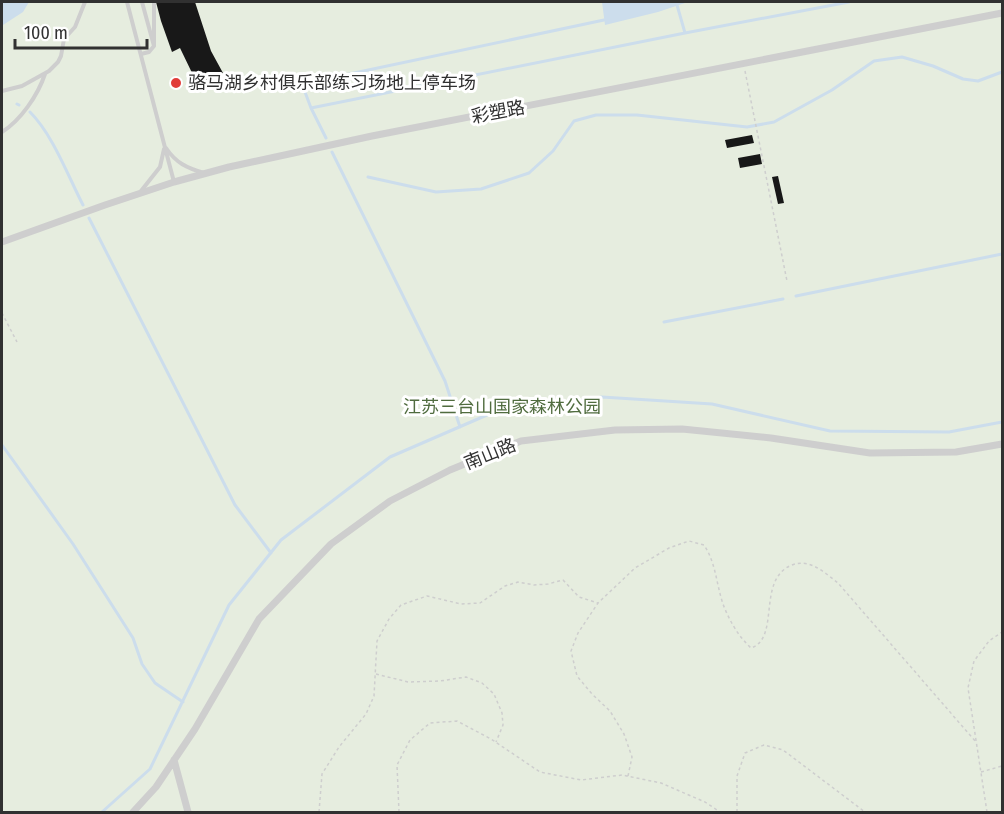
<svg xmlns="http://www.w3.org/2000/svg" width="1004" height="814" viewBox="0 0 1004 814" font-family="'Fira Sans Condensed','Noto Sans SC',sans-serif">
<style>
.green{fill:#e6eddf}
.water{fill:#ccddec}
.lines{fill:none;stroke-linecap:round;stroke-linejoin:round}
.stream{stroke:#ccddec;stroke-width:3}
.building{fill:#181818}
.path{stroke:#cecece;stroke-width:1.5;stroke-dasharray:3 3;stroke-linecap:butt}
.service{stroke:#cecece;stroke-width:4}
.minor{stroke:#cecece;stroke-width:7}
.poi-dot{fill:#e13c39;stroke:#fff;stroke-width:2}
.labels{text-anchor:middle;dominant-baseline:central;stroke-width:6;stroke-linejoin:round;paint-order:stroke}
.poi-label{font-size:18px;fill:#313131;stroke:#fff;text-anchor:start}
.street-label{font-size:18px;fill:#313131;stroke:#fff}
.park-label{font-size:18px;fill:#506c3f;stroke:#fff}
</style>
<rect width="100%" height="100%" fill="#fff"/>
<path class="green" d="M2 2H1002V812H2Z"/>
<path class="water" d="M2 2H29L23 12 3 25 2 24Z
M602 2H688L658 12 605 25Z"/>
<g class="lines">
<path class="stream" d="M604 20 302 84 311 108 685 33 677 5
M685 33 849 2
M17 104 19 105
M311 108 326 138
M30 112C53 135 68 176 83 205
M332 152 445 381 460 427
M368 177 436 192 481 189 529 173 553 151 574 121 596 115H637L747 127 774 122 832 90 874 61 902 57 933 66 963 79 978 81 1002 72
M89 218 235 505 271 553
M796 296 1002 254
M664 322 783 299
M2 445 73 544 133 638 142 664 155 683 183 702
M102 812 150 769 229 605 281 540 390 457 487 415 602 397 712 404 830 431 949 432 1002 422"/>
</g>
<path class="building" d="M156 2H195L211 51 223 73 206 84 200 75 194 77 180 48 172 52 161 21Z
M752 135 754 143 727 148 725 140Z
M760 154 762 164 740 168 738 158Z
M778 176 784 203 778 204 772 177Z"/>
<g class="lines">
<path class="path" d="M745 71 787 281
M2 313 17 342
M376 674 408 682 440 681 466 677 482 683 494 694 502 713 503 725 496 742
M981 772 1002 766
M628 776 632 757 624 734 610 711 592 694 577 676 571 651 578 633 598 603 635 568 669 548 689 541 704 545C716 563 716 583 723 604 729 620 738 636 751 648 781 638 756 579 792 565 810 558 825 573 838 583L976 742
M319 812 322 774 339 747 366 714 374 696 377 641 389 619 401 605 427 596 461 604 480 603 505 586 518 582 534 585 548 584 563 580 579 597 598 603
M399 812 397 765 410 740 430 723 457 721 491 739 540 772 581 780 622 775 661 783 705 802 720 812
M737 812V776L745 753 764 745 783 750 865 812
M987 812 968 688 974 661 989 641 1002 632"/>
<path class="service" d="M127 2 174 182
M154 2V46
M141 54 149 52 154 46 142 2
M2 91 22 86 49 71 58 62 61 56 64 39 75 27 85 2
M2 132C21 120 38 95 45 74
M166 148C176 163 187 168 204 173
M141 191 160 167 164 149"/>
<path class="minor" d="M2 242 105 205 174 182 229 167 372 136 1002 13
M174 760 188 812
M133 812 156 787 195 729 259 619 331 544 390 501 450 470 521 441 615 430 682 429 771 438 870 453 956 452 1002 444"/>
</g>
<circle class="poi-dot" cx="176" cy="83" r="6"/>
<g class="labels">
<g class="poi-label">
<text x="188" y="83">骆马湖乡村俱乐部练习场地上停车场</text>
</g>
<g class="street-label">
<text transform="translate(498 112) rotate(-11)">彩塑路</text>
<text transform="translate(490 454) rotate(-22)">南山路</text>
</g>
<g class="park-label">
<text x="502" y="407">江苏三台山国家森林公园</text>
</g>
</g>
<rect width="1004" height="814" fill="none" stroke="#313131" stroke-width="6"/>
<path d="M15 39v9h132v-9" fill="none" stroke="#313131" stroke-width="3"/>
<text x="24" y="39" font-size="18" fill="#313131" stroke="#ffffff" stroke-width="4.5" paint-order="stroke">100 m</text>
</svg>
